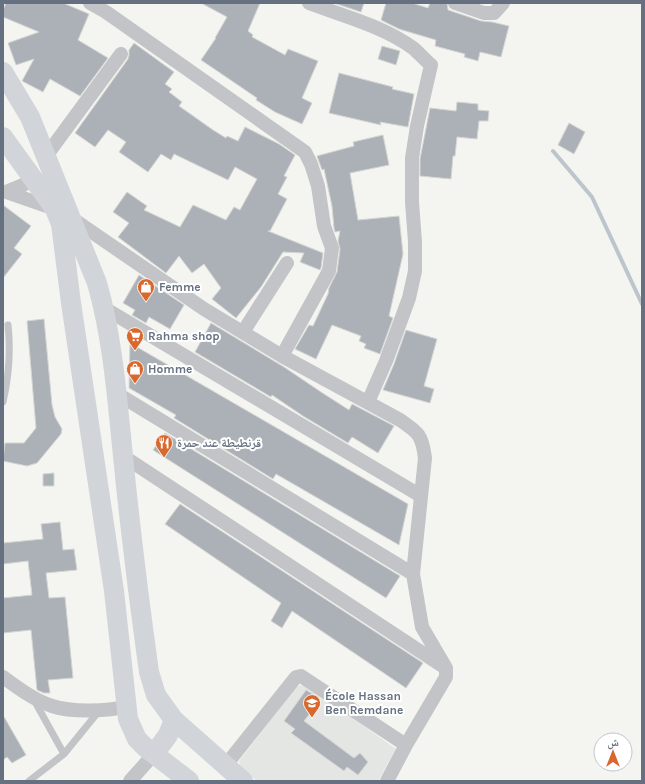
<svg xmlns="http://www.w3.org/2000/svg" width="645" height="784" viewBox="0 0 645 784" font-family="Karla,'Noto Naskh Arabic',sans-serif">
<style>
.built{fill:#e4e6e4}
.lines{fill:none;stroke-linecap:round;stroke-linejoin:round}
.stream{stroke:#bdc5cc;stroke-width:4}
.building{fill:#abb1b6;stroke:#d5d5d3}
.lane{stroke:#c2c4c8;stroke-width:7}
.street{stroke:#c2c4c8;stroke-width:14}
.secondary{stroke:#d1d5da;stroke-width:20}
.labels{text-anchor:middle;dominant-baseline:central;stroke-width:4;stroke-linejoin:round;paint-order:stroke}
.poi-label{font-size:12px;font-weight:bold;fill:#657180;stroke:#fff;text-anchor:start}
</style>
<rect width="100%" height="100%" fill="#f4f4f0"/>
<path class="built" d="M302 685 308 686 396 749 378 781H257L241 767 239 761 296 687Z"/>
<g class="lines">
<path class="stream" d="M553 151 592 197 642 304"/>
</g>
<path class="building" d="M6 3H63L89 14 78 40 108 58 80 96 50 79 43 92 22 81 34 59 16 65 8 43 39 32 3 17V10Z
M201 3H260L248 31 253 35 252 37 285 55 288 49 318 61 302 98 312 103 302 124 275 112 256 100 257 98 201 60 216 38H215L227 17Z
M334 3H364L361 12Z
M386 3H412L428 8 430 3H447L448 10 481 21 492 22 509 26 501 57 480 52 478 61 464 57 465 54 435 46 436 40 399 29 381 20Z
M134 43 174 72 165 84 172 89 169 92 182 102 179 106 213 130 226 138 227 136 238 141 245 127 279 144 295 155 284 176 287 177 278 194 287 199 270 231H268L323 253 321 268 320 270 300 262 304 253 283 252 261 287 236 318 212 299 221 288 204 264 192 273 179 256 166 273 118 237 129 223 113 212 127 192 147 206 144 210 180 227 193 205 226 220 234 207 240 210 257 179 235 167 228 180 174 154 171 160 161 154 148 172 119 152 126 142 108 130 95 147 75 133 128 59 129 55V50Z
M382 46 400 51 396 65 378 59Z
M339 73 393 87 392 89 414 94 408 127 380 122 381 125 329 113Z
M457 102 478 104V110L489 111 488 121H479L477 139 457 137 455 156H453L451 179 420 176V159L430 108 456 111Z
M569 123 585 132 574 154 558 145Z
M383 135 389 165 350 173 358 220 399 216 403 254 389 316 393 318 380 354 364 348 366 344 359 341 361 336 332 325 316 359 295 349 309 325 313 326 328 294 329 288 337 272 340 249 338 241 340 231 335 232 334 228 332 206 324 169 322 170 317 156 354 146 353 142Z
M3 205 31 226 14 248 22 254 3 278Z
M139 275 184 305 170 329 149 317 146 323 132 315 135 310 123 303Z
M44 319 52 405 55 417 62 429 61 434 37 463 27 466 3 461 5 443H24L36 428 27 321Z
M211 323 284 367 321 392 349 410 352 404 394 426 378 453 352 437 348 443 303 416 272 395 271 397 195 352Z
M406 330 437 339 424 386 434 389 430 403 383 390 394 364Z
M130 343 408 504 399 545 276 474 273 479 174 418 176 415 129 388Z
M165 433 400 576 386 598 153 450Z
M54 473V486H43V474Z
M180 504 423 663 406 688 292 611 282 628 271 621 281 603 165 524Z
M60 522 63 550 74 549 77 570 46 573 49 598 65 597 73 678 48 680 50 693H44L37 690 31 630 3 633V598L32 595 28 561 3 564V543L43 539 41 524Z
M306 690 316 696 310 703 315 707 304 721 354 758 360 753 368 762 358 775 347 767 344 771 291 733 295 729 284 721Z
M3 715 26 755 12 763 7 757 3 760Z"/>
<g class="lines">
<path class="lane" d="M3 402C9 376 11 352 8 325
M34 700 64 754
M29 781 64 754 99 711"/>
<path class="street" d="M90 3 106 12 305 152 311 164 318 186 324 226 332 248 329 271 282 356
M309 3C343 16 383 26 413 48 419 53 425 60 431 65L417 126 412 158V202L415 242V271L409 298 386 361 368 402
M455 3 484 13H494L503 3
M46 156 121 54
M33 178 23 185 6 192 55 209
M70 217 204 309 282 356 400 420C419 433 422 435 425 458L413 574 422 627 446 668V677L406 745 387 781
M104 308 421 496
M243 332 287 263
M116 393 413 574
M123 456 444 667
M3 677C18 688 34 700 52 706 69 712 109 712 126 706
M225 766 296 677 301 676 406 745
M130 781 154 754"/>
<path class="secondary" d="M3 72 30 117 97 283C113 339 117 398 123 456 130 528 139 600 149 672L156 695 174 720 243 781
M3 137 55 209 61 224 71 303 114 591 128 719 137 739 145 747 189 781
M154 754 168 735 174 720"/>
</g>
<defs>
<g id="shop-pin" transform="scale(0.9)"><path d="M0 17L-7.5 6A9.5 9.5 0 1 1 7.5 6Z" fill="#d8682d" stroke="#fff"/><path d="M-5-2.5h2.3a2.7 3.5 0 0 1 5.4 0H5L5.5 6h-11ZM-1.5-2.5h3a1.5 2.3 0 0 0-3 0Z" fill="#fff"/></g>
<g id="supermarket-pin" transform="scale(0.9)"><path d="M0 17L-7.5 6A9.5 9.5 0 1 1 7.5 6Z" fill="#d8682d" stroke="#fff"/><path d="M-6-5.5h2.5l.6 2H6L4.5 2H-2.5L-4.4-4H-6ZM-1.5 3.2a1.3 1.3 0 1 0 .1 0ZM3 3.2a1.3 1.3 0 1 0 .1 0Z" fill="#fff"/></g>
<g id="restaurant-pin" transform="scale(0.9)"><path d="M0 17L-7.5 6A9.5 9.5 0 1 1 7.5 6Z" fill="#d8682d" stroke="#fff"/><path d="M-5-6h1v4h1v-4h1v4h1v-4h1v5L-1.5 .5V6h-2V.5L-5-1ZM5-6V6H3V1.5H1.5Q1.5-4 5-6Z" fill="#fff"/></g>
<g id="school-pin" transform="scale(0.9)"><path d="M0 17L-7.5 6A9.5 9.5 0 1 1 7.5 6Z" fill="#d8682d" stroke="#fff"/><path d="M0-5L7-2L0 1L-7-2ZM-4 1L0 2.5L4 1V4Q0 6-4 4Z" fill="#fff"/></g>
</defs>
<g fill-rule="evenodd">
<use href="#shop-pin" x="146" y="287"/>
<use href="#supermarket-pin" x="135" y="336"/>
<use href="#shop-pin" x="135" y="369"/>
<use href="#restaurant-pin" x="164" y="443"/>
<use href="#school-pin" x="312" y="703"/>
</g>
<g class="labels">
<g class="poi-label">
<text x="159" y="287">Femme</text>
<text x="148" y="336">Rahma shop</text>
<text x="148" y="369">Homme</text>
<text x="177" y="443">قرنطيطة عند حمرة</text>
<text x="325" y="696">École Hassan<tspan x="325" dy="14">Ben Remdane</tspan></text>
</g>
</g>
<rect width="645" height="784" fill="none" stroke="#657180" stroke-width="8"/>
<g transform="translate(613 752)"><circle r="19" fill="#ffffff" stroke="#c1c6cc"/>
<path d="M0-3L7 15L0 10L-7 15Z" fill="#d8682d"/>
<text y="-6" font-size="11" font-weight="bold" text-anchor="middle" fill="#657180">ش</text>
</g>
</svg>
